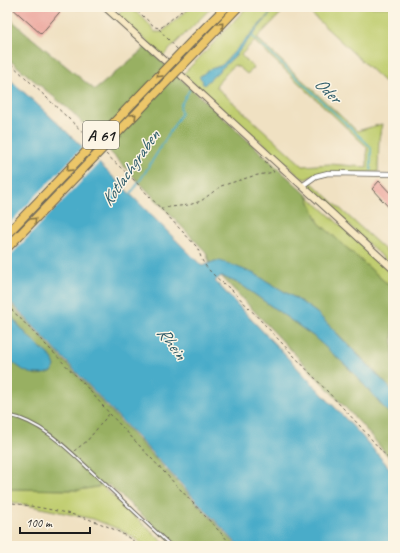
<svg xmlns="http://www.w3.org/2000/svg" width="400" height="553" viewBox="0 0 400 553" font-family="Caveat,sans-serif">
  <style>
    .green { fill: #c0cd6f; stroke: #6e7446; fill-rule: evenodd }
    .forest { fill: #98b062; stroke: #5a663f }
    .water { fill: #49acc9; stroke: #326472 }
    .pier { fill: #f0e1c2 }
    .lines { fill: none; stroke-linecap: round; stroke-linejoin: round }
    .stream { stroke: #49acc9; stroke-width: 1.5 }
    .building { fill: #edaba2 }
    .lane-casing { stroke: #666156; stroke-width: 4 }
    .street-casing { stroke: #666156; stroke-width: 6 }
    .secondary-casing { stroke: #666156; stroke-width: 8 }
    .highway-casing { stroke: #666156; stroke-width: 10 }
    .path { stroke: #666156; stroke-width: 1; stroke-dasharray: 3 3; stroke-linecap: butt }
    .lane { stroke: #fff; stroke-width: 2 }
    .street { stroke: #fff; stroke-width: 4.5 }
    .secondary { stroke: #f7e8c3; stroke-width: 6 }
    .highway { stroke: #ecc669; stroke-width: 8 }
    .highway-bridge-casing { stroke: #666156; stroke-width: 10; stroke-linecap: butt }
    .highway-bridge { stroke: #ecc669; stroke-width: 8 }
    .oneway { stroke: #847142 }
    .labels { text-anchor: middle; stroke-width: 3; stroke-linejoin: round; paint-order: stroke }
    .shield { fill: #fcf5e5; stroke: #5f5d58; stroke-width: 1 }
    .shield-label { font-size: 16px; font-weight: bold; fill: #1c1c1c }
    .water-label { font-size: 18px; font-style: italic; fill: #305d6a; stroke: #fcf5e5 }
  </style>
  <rect width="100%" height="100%" fill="#fcf5e5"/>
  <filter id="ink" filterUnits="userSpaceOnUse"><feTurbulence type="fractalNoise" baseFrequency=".025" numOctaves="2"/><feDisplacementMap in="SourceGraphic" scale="8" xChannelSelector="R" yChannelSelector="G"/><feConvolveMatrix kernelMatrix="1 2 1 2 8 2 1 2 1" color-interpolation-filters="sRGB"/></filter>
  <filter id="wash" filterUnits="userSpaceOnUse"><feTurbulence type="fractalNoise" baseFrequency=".012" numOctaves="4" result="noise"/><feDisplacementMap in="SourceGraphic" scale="16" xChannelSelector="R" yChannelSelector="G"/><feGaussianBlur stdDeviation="0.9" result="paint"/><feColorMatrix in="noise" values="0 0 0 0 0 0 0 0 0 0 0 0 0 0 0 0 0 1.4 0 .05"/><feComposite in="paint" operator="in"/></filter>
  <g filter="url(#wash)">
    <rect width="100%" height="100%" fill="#f0e1c2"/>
    <!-- green -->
    <g class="green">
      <path d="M191,7H212L163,56L119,16V13L124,8C138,9 147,22 155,32H162Z"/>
      <path d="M247,7H287L257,38L357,131L382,124L379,139L378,172L312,176L306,179L302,178L262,142L235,121L183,74L208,49ZM254,41L367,147V167L330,164L303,166L216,87L217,84L234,65L240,68L247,74L254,68L241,55Z"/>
      <polygon points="304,7 393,7 392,89"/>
      <polygon points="310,181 393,257 393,267 309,188"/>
      <polygon points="307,195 393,273 393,289 319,223"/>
      <polygon points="102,486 167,546 144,546 134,538 121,530 93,519 7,501 7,489 79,490"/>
    </g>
    <!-- forest -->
    <g class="forest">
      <polygon points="7,16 33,39 95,90 146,47 307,195 319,223 393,289 393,392 368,364 317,313 300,301 255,274 215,261 210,264 206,252 72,112 7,58"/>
      <polygon points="221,276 240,284 313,336 335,355 367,387 393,418 393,462 361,424"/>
      <polygon points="7,300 237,546 176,546 109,485 79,490 7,489 7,357 15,364 37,375 52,372 29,337 7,312"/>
    </g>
    <!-- water -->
    <g class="water">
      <polygon points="276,7 235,56 204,85 202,83 203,81 199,77 208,70 222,65"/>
      <path d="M7,77C75,137 138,202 202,266L215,261H220L232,265L255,274L300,301L317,313L391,389L393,392V418L351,370L313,336L240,284L221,276L215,281L360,434L393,472V546H239L7,298Z"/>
      <path d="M7,312L29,337L52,358L55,366L52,372C30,378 23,371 7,357Z"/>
    </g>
    <!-- pier -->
    <polygon class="pier" points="84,146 100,162 7,259 7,226"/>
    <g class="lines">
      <!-- stream -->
      <g class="stream">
        <polyline points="252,36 371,147 371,170"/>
        <polyline points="129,196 141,179 181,114 180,106 190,89"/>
      </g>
    </g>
    <g id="blocks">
      <!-- building -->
      <g class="building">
        <polygon points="11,7 64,7 41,34"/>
        <polygon points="379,181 393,196 393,212 372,189"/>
      </g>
    </g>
  </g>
  <g filter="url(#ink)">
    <use href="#blocks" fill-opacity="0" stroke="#666156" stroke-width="1"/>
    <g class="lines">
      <defs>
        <path id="lane" d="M7,415C46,422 76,458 104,483C126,504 149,525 171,546"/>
        <polyline id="street" points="302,186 316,176 328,173 393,174"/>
        <polyline id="secondary" points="105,7 183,77 393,269"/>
        <g id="highway">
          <polyline points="196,37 226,7"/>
          <polyline points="203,44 238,7"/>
        </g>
      </defs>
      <!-- lane casing -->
      <use href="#lane" class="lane-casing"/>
      <!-- street casing -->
      <use href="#street" class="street-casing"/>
      <!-- secondary casing -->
      <use href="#secondary" class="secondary-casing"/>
      <!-- highway casing -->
      <use href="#highway" class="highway-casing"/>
      <!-- path -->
      <g class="path">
        <polyline points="133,7 155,27 159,28 162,27 186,7"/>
        <polyline points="117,11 123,7"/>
        <polyline points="159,29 177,49"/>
        <polyline points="7,60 89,138"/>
        <path d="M106,154L134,180L196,246C199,250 200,255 202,260C208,272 223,283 233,291L359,425L393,464"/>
        <polyline points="161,208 189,205 201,201 221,186 253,176 274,172 261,156"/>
        <polyline points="7,305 84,384 110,414 233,546"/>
        <polyline points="74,451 87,441 109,414"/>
        <path d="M7,502C53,510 103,516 140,546"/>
      </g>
      <!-- lane -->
      <use href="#lane" class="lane"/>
      <!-- street -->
      <use href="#street" class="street"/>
      <!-- secondary -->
      <use href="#secondary" class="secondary"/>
      <!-- highway -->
      <use href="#highway" class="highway"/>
      <defs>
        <g id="highway-bridge">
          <polyline points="7,234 196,37"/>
          <polyline points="7,248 203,44"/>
        </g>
      </defs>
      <!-- highway-bridge casing -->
      <use href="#highway-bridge" class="highway-bridge-casing"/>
      <!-- highway-bridge -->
      <use href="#highway-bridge" class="highway-bridge"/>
    </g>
    <!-- one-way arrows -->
    <defs><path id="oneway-chevron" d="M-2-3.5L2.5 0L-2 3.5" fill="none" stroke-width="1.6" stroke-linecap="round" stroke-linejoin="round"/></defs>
    <g class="oneway">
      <use href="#oneway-chevron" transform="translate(221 25) rotate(-47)"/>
      <use href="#oneway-chevron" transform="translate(159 75) rotate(134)"/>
      <use href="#oneway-chevron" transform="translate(134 116) rotate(-46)"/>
      <use href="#oneway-chevron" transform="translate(69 169) rotate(134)"/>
      <use href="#oneway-chevron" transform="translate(34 220) rotate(-46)"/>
    </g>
  </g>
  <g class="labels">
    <!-- shield labels -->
    <rect class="shield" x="83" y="121" width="36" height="28" rx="3"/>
    <g class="shield-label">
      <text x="101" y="141">A 61</text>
    </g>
    <!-- water labels -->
    <g class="water-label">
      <text transform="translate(328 90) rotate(43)" y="6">Oder</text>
      <text transform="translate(130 168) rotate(-55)" y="6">Kotlachgraben</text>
      <text transform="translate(172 343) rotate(53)" y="6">Rhein</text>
    </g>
  </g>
  <!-- margin -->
  <rect width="400" height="553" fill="none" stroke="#fcf5e5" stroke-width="24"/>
  <!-- scale -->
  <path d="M20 527v6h70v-6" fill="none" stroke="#1c1c1c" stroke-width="2"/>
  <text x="26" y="527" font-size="12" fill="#1c1c1c" stroke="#fcf5e5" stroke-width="3" paint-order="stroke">100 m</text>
</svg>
